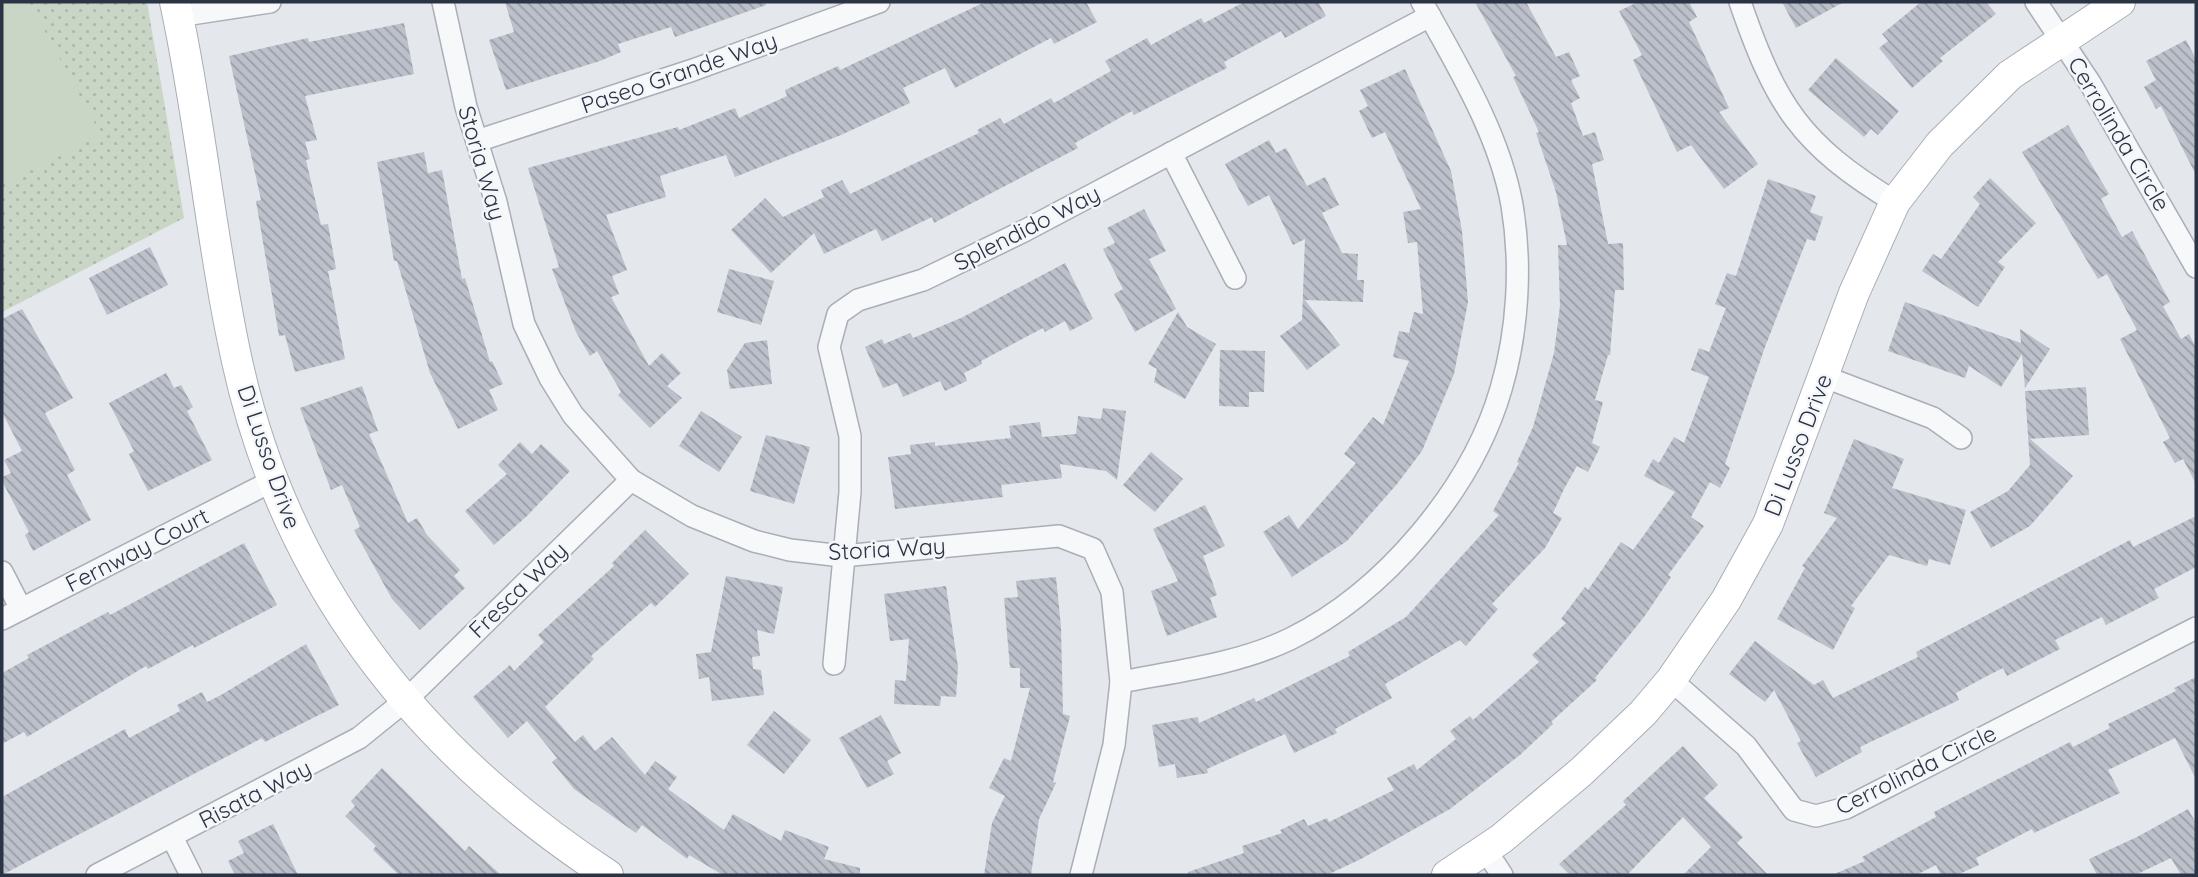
<svg xmlns="http://www.w3.org/2000/svg" width="2198" height="877" viewBox="0 0 2198 877" font-family="Quicksand,sans-serif">
  <style>
    .grass { fill: url(#grass-dots) }
    .garden { fill: #c9d6c5 }
    .building { fill: url(#building-back-hatch) }
    .lines { fill: none; stroke-linecap: round; stroke-linejoin: round }
    .street-casing { stroke: #a9aeb7; stroke-width: 24 }
    .secondary-casing { stroke: #a9aeb7; stroke-width: 32 }
    .street { stroke: #f7f8fa; stroke-width: 21 }
    .secondary { stroke: #fff; stroke-width: 30 }
    .labels { text-anchor: middle; stroke-width: 5; stroke-linejoin: round; paint-order: stroke }
    .street-label { font-size: 23px; fill: #2b3445; stroke: #f4f6f9 }
  </style>
  <defs>
    <pattern id="grass-dots" width="8" height="8" patternUnits="userSpaceOnUse" patternTransform="scale(1.75)"><rect width="8" height="8" fill="#c9d6c5"/><path d="M2 2h.1M6 6h.1" fill="none" stroke="#adb8ab" stroke-width="1.8" stroke-linecap="round"/></pattern>
    <pattern id="building-back-hatch" width="6" height="6" patternUnits="userSpaceOnUse" patternTransform="scale(1.75)"><rect width="6" height="6" fill="#bbc0ca"/><path d="M-1 5l2 2M0 0l6 6M5-1l2 2" fill="none" stroke="#989da6"/></pattern>
  </defs>
  <rect width="100%" height="100%" fill="#e4e7ec"/>
  <!-- grass -->
  <polygon class="grass" points="2,2 147,2 184,218 2,312"/>
  <!-- garden -->
  <polygon class="garden" points="2,2 29,2 101,135 2,185"/>
  <!-- building -->
  <g class="building">
    <polygon points="505,2 765,2 766,5 675,37 671,27 618,44 621,52 600,61 506,90 489,40 514,32"/>
    <polygon points="985,2 1086,2 1097,22 1054,44 1051,38 955,88 945,68 903,88 910,103 841,135 735,177 726,155 660,176 666,197 606,215 627,270 612,276 619,294 611,297 649,366 662,353 681,373 667,386 682,398 650,428 618,395 621,392 597,351 590,356 576,332 552,269 559,267 528,168 678,127 679,130 735,108 739,118 787,96 785,90 838,66 840,70"/>
    <polygon points="1244,2 1318,2 1326,16 1285,38 1281,31 1224,62 1227,68 1134,115 1132,111 1075,143 1078,148 934,223 932,217 882,241 876,229 824,254 814,233 771,273 731,230 765,198 783,217 824,197 821,190 842,180 850,194 979,133 977,130 1000,118 1004,124 1051,98 1054,103 1111,71 1105,61 1147,38 1151,45 1201,18 1204,23"/>
    <polygon points="1475,2 1526,2 1556,57 1569,52 1580,76 1571,80 1580,98 1571,103 1583,136 1595,132 1604,160 1592,164 1608,244 1623,243 1624,290 1615,290 1610,355 1608,355 1595,400 1603,402 1592,443 1600,447 1588,472 1577,466 1564,489 1553,513 1562,518 1545,548 1492,604 1498,609 1466,646 1460,640 1385,684 1392,698 1335,729 1337,733 1294,753 1285,734 1207,769 1208,773 1177,778 1175,764 1159,767 1152,725 1198,717 1199,723 1254,698 1256,702 1350,656 1348,652 1406,617 1499,515 1493,511 1519,463 1517,462 1533,427 1554,353 1560,306 1558,245 1567,245 1556,192 1536,133 1539,132 1513,77 1516,76"/>
    <polygon points="1638,2 1689,2 1697,17 1689,22 1729,108 1719,112 1758,164 1724,189 1691,145 1677,152 1633,60 1642,55 1619,11"/>
    <polygon points="1782,2 1844,2 1796,28"/>
    <polygon points="1921,2 1986,2 1996,14 1940,58 1943,61 1912,88 1879,48 1888,41 1882,34"/>
    <polygon points="404,23 414,74 305,96 317,140 305,142 310,159 306,160 321,225 328,224 336,269 328,271 345,359 295,372 285,335 279,336 256,201 261,200 229,56 308,38 309,42"/>
    <polygon points="2186,40 2196,59 2196,175 2161,106 2156,109 2144,87 2156,80 2146,61"/>
    <polygon points="1836,58 1899,111 1878,135 1871,129 1864,137 1808,90"/>
    <polygon points="1405,69 1451,171 1462,231 1468,302 1454,374 1422,451 1397,484 1347,541 1292,577 1263,532 1289,515 1298,529 1356,463 1344,454 1373,417 1383,425 1409,361 1393,357 1399,331 1409,333 1414,312 1423,314 1417,242 1408,243 1403,212 1421,209 1385,132 1372,138 1359,111 1368,106 1360,90"/>
    <polygon points="2068,125 2109,194 2101,199 2122,237 2132,231 2170,302 2163,306 2181,339 2189,334 2196,348 2196,484 2183,459 2175,463 2163,442 2170,438 2120,339 2137,330 2107,274 2098,279 2022,152"/>
    <polygon points="1269,140 1276,153 1286,148 1307,186 1325,177 1339,205 1322,213 1342,253 1358,254 1357,280 1364,280 1363,302 1305,300 1340,345 1307,370 1280,336 1302,320 1305,239 1293,245 1269,195 1248,206 1225,164"/>
    <polygon points="424,152 428,173 442,170 462,279 465,278 490,362 492,361 503,384 489,390 498,410 458,429 430,373 397,261 394,261 377,162"/>
    <polygon points="1990,178 2036,223 1998,262 2005,267 1978,307 1922,271 1933,254 1941,259 1980,204 1973,197"/>
    <polygon points="1768,179 1816,196 1810,212 1823,217 1815,241 1807,239 1765,347 1725,464 1730,468 1720,488 1710,482 1691,517 1704,526 1668,575 1671,577 1644,617 1595,678 1597,680 1551,722 1553,724 1520,755 1450,809 1361,859 1327,875 1189,875 1188,872 1244,853 1242,846 1282,833 1280,830 1304,819 1308,826 1327,818 1329,822 1394,790 1387,778 1414,764 1417,770 1456,739 1450,731 1470,716 1473,720 1539,662 1532,655 1566,623 1561,619 1585,587 1588,590 1621,542 1633,550 1675,492 1644,476 1653,459 1659,463 1674,437 1684,443 1709,377 1691,370 1699,348 1709,352 1726,308 1715,304 1727,273 1736,276"/>
    <polygon points="1144,209 1166,251 1149,259 1176,309 1135,332 1114,294 1123,289 1103,249 1115,243 1107,228"/>
    <polygon points="150,247 168,285 107,315 89,278"/>
    <polygon points="1065,263 1093,319 1070,331 1065,321 1045,332 1043,328 981,361 982,364 964,373 967,381 945,391 940,381 903,397 897,383 883,388 865,347 882,339 884,344 910,333 913,338 961,318"/>
    <polygon points="729,269 774,281 761,325 717,312"/>
    <polygon points="1905,302 2021,343 2020,329 2050,349 2025,388 2022,354 2001,387 1969,366 1965,378 1888,351"/>
    <polygon points="22,309 73,398 45,413 75,470 67,475 91,520 33,551 25,535 29,532 2,481 2,477 11,473 4,460 22,451 2,412 2,319"/>
    <polygon points="1178,312 1187,327 1216,344 1185,399 1154,382 1157,369 1148,364"/>
    <polygon points="767,340 772,384 730,389 727,370 745,343"/>
    <polygon points="1220,350 1265,351 1264,392 1249,392 1249,407 1219,406"/>
    <polygon points="166,373 174,388 181,385 193,407 187,411 212,460 148,491 129,454 134,451 109,403"/>
    <polygon points="362,386 378,431 369,434 408,523 417,518 427,535 460,570 454,576 465,588 420,630 392,599 354,530 360,527 342,485 331,490 300,408"/>
    <polygon points="2086,387 2089,435 2030,439 2073,476 2030,526 1991,548 1970,512 2008,491 2030,465 2025,391"/>
    <polygon points="1103,408 1126,411 1117,480 1106,471 1060,464 1062,478 1001,485 1003,497 895,509 888,457 911,454 910,445 935,442 935,446 1011,438 1009,426 1040,422 1042,437 1076,434 1078,416 1101,419"/>
    <polygon points="701,411 742,437 719,472 679,446"/>
    <polygon points="766,435 810,447 794,504 750,491"/>
    <polygon points="1854,439 1904,459 1892,488 1966,510 1950,565 1929,559 1927,566 1889,555 1851,606 1855,608 1833,650 1777,619 1805,568 1802,566 1837,518 1824,513"/>
    <polygon points="520,442 532,454 541,444 570,471 527,516 494,545 465,511 507,474 498,465"/>
    <polygon points="1151,452 1183,479 1155,512 1123,485"/>
    <polygon points="1205,505 1225,546 1203,556 1217,595 1210,598 1217,617 1167,636 1151,591 1178,581 1153,529"/>
    <polygon points="2196,516 2196,567 2154,589 2159,598 2106,625 2102,617 2055,640 2060,649 2007,676 2003,668 1985,677 1956,693 1959,700 1860,747 1862,752 1816,777 1797,743 1801,741 1774,690 1765,702 1729,674 1755,641 1814,685 1823,680 1833,698 1918,657 1916,652 2107,552 2130,540 2133,547"/>
    <polygon points="645,530 689,574 655,607 651,603 591,656 594,659 545,707 575,742 583,735 595,751 612,737 645,775 655,761 677,777 668,789 724,830 733,814 781,841 785,830 829,847 824,859 860,868 860,875 723,875 689,855 687,859 642,825 636,833 574,789 552,762 557,758 527,721 508,738 473,697 510,665 514,671 544,642 538,635 614,566 612,563"/>
    <polygon points="244,543 277,605 194,648 193,645 148,669 146,666 27,737 24,732 2,744 2,673 29,658 27,655 108,612 110,615"/>
    <polygon points="726,576 783,587 774,634 757,630 760,656 752,657 753,669 761,670 764,695 712,701 709,677 699,679 696,654 711,652"/>
    <polygon points="1056,577 1061,627 1063,714 1070,716 1053,782 1056,783 1039,819 1031,875 984,875 992,823 1005,796 989,788 1004,758 1011,761 1030,688 1020,688 1020,668 1010,668 1004,598 1018,597 1016,581"/>
    <polygon points="946,586 958,667 956,697 941,696 940,706 894,704 895,680 906,681 909,639 890,641 884,594"/>
    <polygon points="306,644 339,705 265,742 262,738 2,875 2,797 125,729 129,738 180,711 177,705 202,692 207,702 221,695"/>
    <polygon points="2196,677 2196,779 2175,738 2108,770 2120,793 2034,833 2032,829 1976,858 1979,865 1957,875 1941,875 1936,865 1916,875 1832,875 1865,861 1862,857 1936,817 1934,812 2070,742 2073,747 2110,728 2108,724 2176,691 2174,688"/>
    <polygon points="774,711 811,740 784,774 747,745"/>
    <polygon points="881,715 901,753 887,761 894,774 867,788 839,738"/>
    <polygon points="1683,746 1718,785 1704,798 1743,837 1737,843 1768,875 1683,875 1711,847 1683,817 1627,875 1570,875 1559,864 1626,805 1623,801"/>
    <polygon points="382,768 465,851 469,846 501,875 399,875 373,850 376,846 345,816 355,806 351,801"/>
    <polygon points="2188,809 2196,823 2196,875 2181,875 2171,858 2135,875 2097,875 2089,859 2137,837"/>
    <polygon points="273,824 298,875 235,875 228,861 244,853 238,841"/>
  </g>
  <g class="lines">
    <defs>
      <g id="street">
        <polyline points="443,2 466,107 496,202 524,324 550,378 573,415 631,480 692,516 754,541 790,550 842,556 1059,536 1093,549 1112,592 1121,682 1114,745 1081,875"/>
        <path d="M1740,2C1776,106 1800,144 1895,202"/>
        <polyline points="2036,2 2090,83 2196,267"/>
        <polyline points="178,16 270,2"/>
        <polyline points="477,141 693,70 879,2"/>
        <polyline points="1171,153 1235,278"/>
        <polyline points="1825,377 1933,418 1961,438"/>
        <polyline points="2,572 21,609"/>
        <polyline points="2,619 272,481"/>
        <polyline points="834,664 850,492 850,436 829,347 838,314 858,300 923,280 1024,231 1430,16"/>
        <polyline points="1671,680 1746,746 1794,810 1816,816 1846,808 2196,628"/>
        <path d="M1121,682C1178,671 1238,664 1290,639C1384,593 1472,489 1501,389C1518,331 1522,265 1512,205C1499,133 1457,65 1422,2"/>
        <polyline points="172,837 191,875"/>
        <polyline points="1485,849 1502,875"/>
        <polyline points="97,875 359,738 406,700 631,480"/>
      </g>
      <g id="secondary">
        <path d="M175,2C201,121 211,243 237,361C286,585 419,751 608,875"/>
        <polyline points="1447,875 1501,839 1581,772 1643,713 1671,680 1726,600 1768,524 1854,293 1895,202 1940,144 2010,75 2120,2"/>
      </g>
    </defs>
    <!-- street casing -->
    <use href="#street" class="street-casing"/>
    <!-- secondary casing -->
    <use href="#secondary" class="secondary-casing"/>
    <!-- street -->
    <use href="#street" class="street"/>
    <!-- secondary -->
    <use href="#secondary" class="secondary"/>
  </g>
  <g class="labels">
    <!-- street labels -->
    <g class="street-label">
      <text transform="translate(679 73) rotate(-19)" y="8">Paseo Grande Way</text>
      <text transform="translate(2119 134) rotate(59)" y="8">Cerrolinda Circle</text>
      <text transform="translate(482 163) rotate(74)" y="8">Storia Way</text>
      <text transform="translate(1027 228) rotate(-27)" y="8">Splendido Way</text>
      <text transform="translate(1798 445) rotate(-69)" y="8">Di Lusso Drive</text>
      <text transform="translate(269 457) rotate(71)" y="8">Di Lusso Drive</text>
      <text transform="translate(887 549) rotate(-3)" y="8">Storia Way</text>
      <text transform="translate(137 550) rotate(-27)" y="8">Fernway Court</text>
      <text transform="translate(518 590) rotate(-44)" y="8">Fresca Way</text>
      <text transform="translate(1916 770) rotate(-26)" y="8">Cerrolinda Circle</text>
      <text transform="translate(255 794) rotate(-27)" y="8">Risata Way</text>
    </g>
  </g>
  <!-- border -->
  <rect width="2198" height="877" fill="none" stroke="#2b3445" stroke-width="7"/>
</svg>
